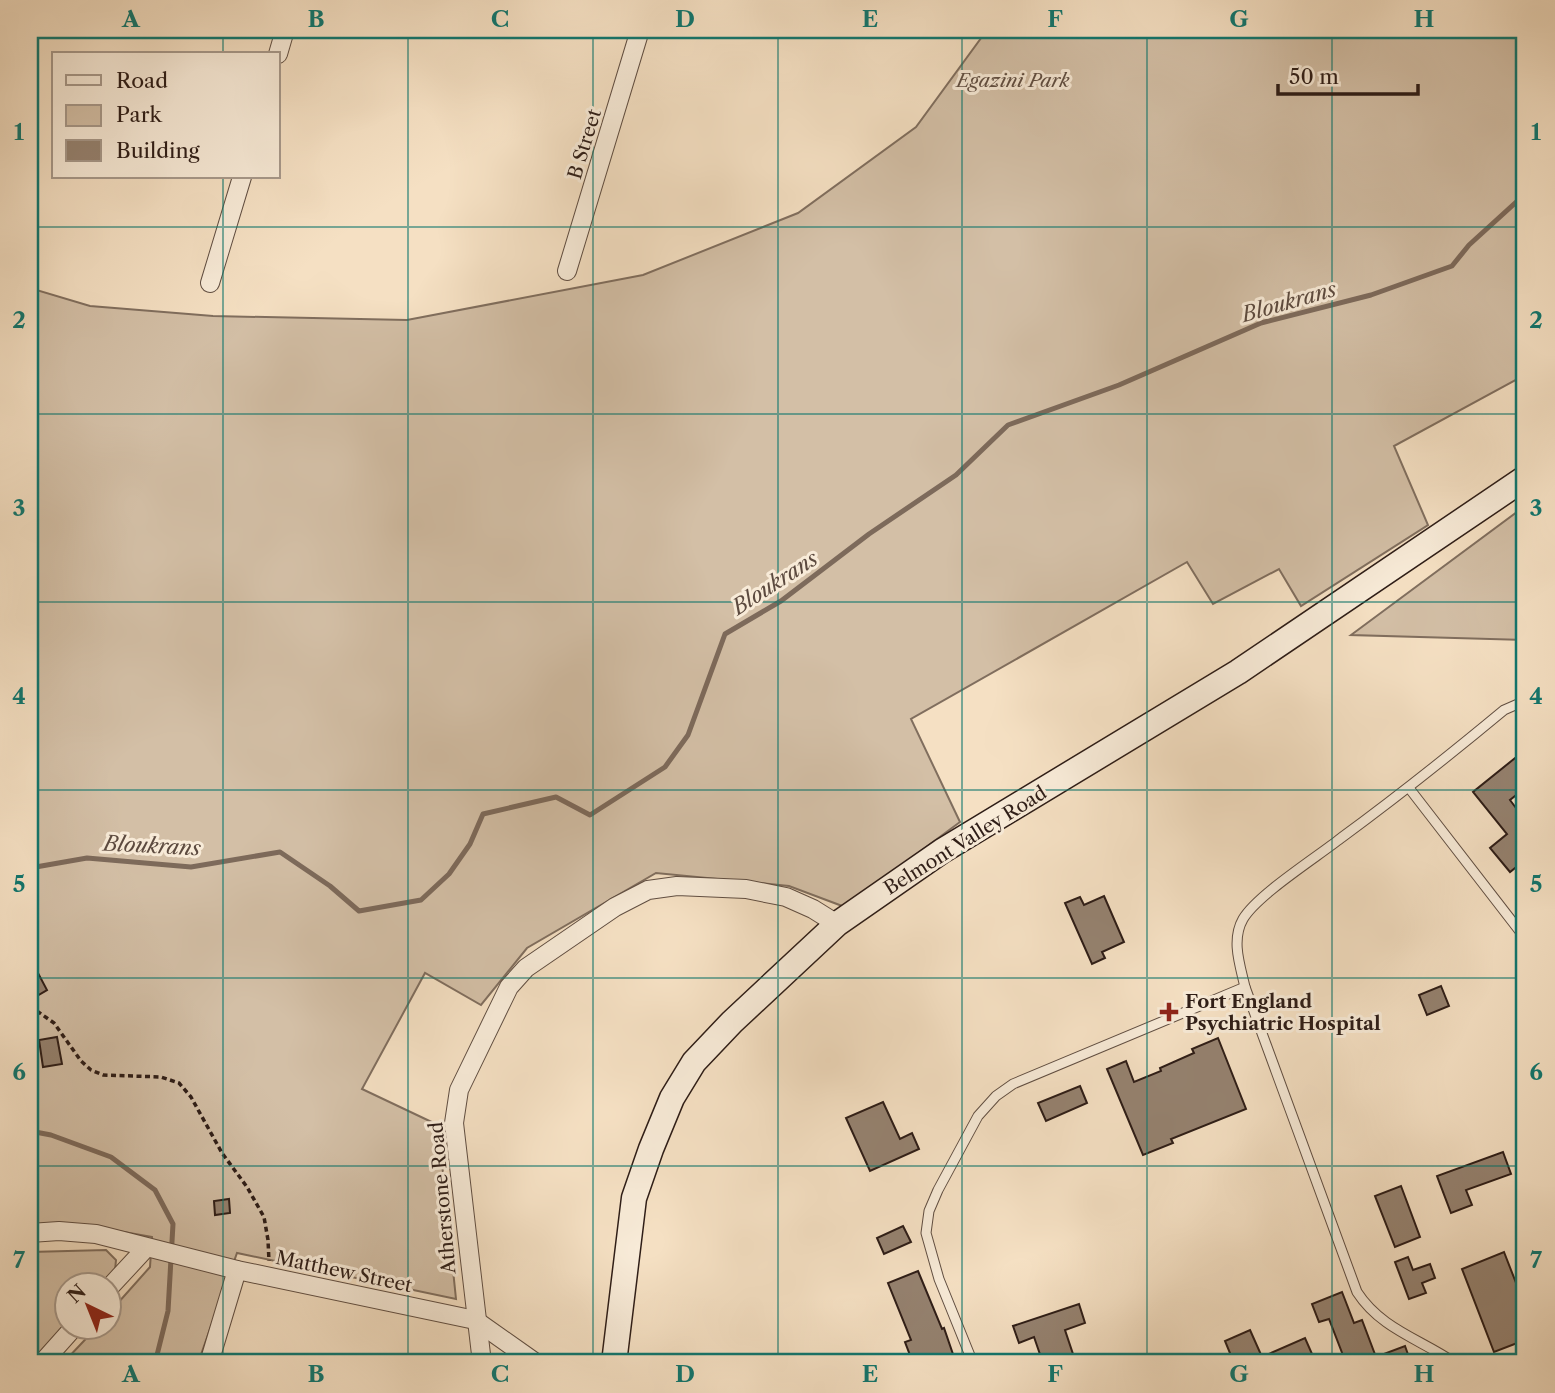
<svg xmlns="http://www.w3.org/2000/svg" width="1555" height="1393" viewBox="0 0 1555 1393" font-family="'Libre Caslon Text',serif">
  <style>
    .green { fill: #d3bfa6; stroke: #806e5e; stroke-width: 2 }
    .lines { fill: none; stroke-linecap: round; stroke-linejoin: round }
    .stream { stroke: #7d6a5b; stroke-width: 5 }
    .building { fill: #958270; stroke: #2e1d17; stroke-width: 2 }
    .lane-casing { stroke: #604e42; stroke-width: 11 }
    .street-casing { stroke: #604e42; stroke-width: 20 }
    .secondary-casing { stroke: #2e1d17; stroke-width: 27 }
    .path { stroke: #2e1d17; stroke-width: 3.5; stroke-dasharray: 5 3.5; stroke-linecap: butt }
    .lane { stroke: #f8ebd8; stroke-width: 9 }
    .street { stroke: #f8ebd8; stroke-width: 18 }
    .secondary { stroke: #f8ebd8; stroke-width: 24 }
    .grid { fill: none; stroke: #0f766e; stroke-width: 2; stroke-opacity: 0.55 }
    .poi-dot { fill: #8f2418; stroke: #f8ebd8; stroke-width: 2.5 }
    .labels { text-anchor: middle; stroke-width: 6; stroke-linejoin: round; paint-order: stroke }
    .park-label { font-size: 19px; font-style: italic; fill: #604e42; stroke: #f8ebd8 }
    .street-label { font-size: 19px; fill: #2e1d17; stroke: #f8ebd8 }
    .poi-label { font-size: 19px; font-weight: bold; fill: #2e1d17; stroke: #f8ebd8; text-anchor: start }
    .water-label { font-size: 21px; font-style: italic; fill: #5c4a3f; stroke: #f8ebd8 }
    .neatline { fill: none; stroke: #0f766e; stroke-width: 2.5 }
    .grid-label { font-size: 23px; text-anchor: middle; font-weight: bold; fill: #0f766e }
  </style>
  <rect width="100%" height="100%" fill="#f5e0c3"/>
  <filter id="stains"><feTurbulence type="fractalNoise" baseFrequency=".00286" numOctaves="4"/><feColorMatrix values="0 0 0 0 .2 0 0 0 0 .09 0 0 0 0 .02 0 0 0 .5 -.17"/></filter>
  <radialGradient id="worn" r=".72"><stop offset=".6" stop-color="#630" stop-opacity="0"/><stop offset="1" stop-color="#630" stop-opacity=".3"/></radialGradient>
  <!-- green -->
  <g class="green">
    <path d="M987,30H1525V375L1394,446L1428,525L1301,606L1279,569L1213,604L1187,562L911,719L960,822L845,907L789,886L656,873L527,948L481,1005L425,973L362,1089L438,1125L456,1299L237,1253L198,1363H63L97,1327L108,1326L109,1313L150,1267L152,1237C110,1228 72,1225 30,1227V288L90,306L213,316L407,320L643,275L798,213L916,127Z"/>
    <polygon points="1525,506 1525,640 1351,635"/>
    <polygon points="106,1250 116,1260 115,1270 103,1284 66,1284 66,1324 30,1363 30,1252"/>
  </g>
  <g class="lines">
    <!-- stream -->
    <g class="stream">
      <polyline points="30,868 87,858 191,867 280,852 330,886 359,911 421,900 449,874 470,844 483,814 556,797 590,815 665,767 688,735 725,634 781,601 869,534 956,475 1008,425 1119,385 1261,323 1371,295 1452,266 1469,245 1525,194"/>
      <polyline points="30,1131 51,1135 111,1157 155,1190 173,1224 168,1311 155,1363"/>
    </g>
  </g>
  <!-- building -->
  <g class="building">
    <polygon points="1525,750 1525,788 1510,800 1525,820 1525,860 1510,872 1490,848 1507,834 1473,792"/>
    <polygon points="1104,896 1124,942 1102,952 1105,958 1092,964 1065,903 1080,897 1084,905"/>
    <polygon points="30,958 47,990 30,1000"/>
    <polygon points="1441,986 1449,1006 1427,1015 1419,995"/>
    <polygon points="57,1037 62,1064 43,1067 39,1040"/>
    <polygon points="1218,1038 1246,1109 1171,1139 1173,1143 1143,1155 1107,1069 1126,1061 1134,1082 1161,1071 1160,1068 1194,1053 1192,1049"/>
    <polygon points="1080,1086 1087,1103 1046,1121 1038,1103"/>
    <polygon points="883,1102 900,1139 912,1133 919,1149 870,1171 846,1118"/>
    <polygon points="1503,1152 1511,1174 1466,1190 1472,1205 1451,1213 1437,1176"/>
    <polygon points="1401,1186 1420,1237 1395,1247 1375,1196"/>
    <polygon points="229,1199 230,1213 215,1215 214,1201"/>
    <polygon points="903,1226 911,1242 884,1254 877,1238"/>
    <polygon points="1504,1252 1525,1306 1525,1340 1494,1352 1462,1269"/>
    <polygon points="1408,1257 1413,1270 1430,1264 1435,1278 1422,1283 1426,1293 1409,1299 1395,1262"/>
    <polygon points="918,1271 942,1329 944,1328 956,1363 913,1363 905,1342 911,1340 888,1283"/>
    <polygon points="1342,1292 1354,1323 1362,1320 1376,1357 1405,1346 1411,1363 1346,1363 1329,1319 1319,1322 1312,1304"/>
    <polygon points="1079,1304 1085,1323 1065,1330 1076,1363 1043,1363 1034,1337 1019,1343 1013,1326"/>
    <polygon points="1250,1330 1262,1357 1305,1338 1316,1363 1234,1363 1225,1341"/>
  </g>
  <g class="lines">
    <defs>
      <g id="lane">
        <polyline points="1409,788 1525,938"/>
        <polyline points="973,1363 939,1279 926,1233 929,1211 938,1190 978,1116 996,1096 1013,1084 1245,987"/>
        <path d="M1455,1363C1420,1339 1381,1329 1357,1292L1245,987C1240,965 1231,940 1243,919C1257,895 1317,857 1341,838C1397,797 1451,754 1504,710L1520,703L1525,704"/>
      </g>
      <g id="street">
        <polyline points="278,54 285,30"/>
        <polyline points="567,271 640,30"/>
        <polyline points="210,283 242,177"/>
        <polyline points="30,1233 59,1231 96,1234 237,1270 475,1320 536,1363"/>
        <polyline points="108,1289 146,1248"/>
        <polyline points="42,1363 75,1326"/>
        <polyline points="209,1363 237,1270"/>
        <polyline points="482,1363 454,1123 459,1090 509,987 526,968 615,907 648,890 677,886 746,889 786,897 813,909 837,924"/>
      </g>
      <polyline id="secondary" points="614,1363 634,1198 651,1149 672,1098 694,1062 732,1022 837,924 942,851 1238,672 1525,478"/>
    </defs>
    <!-- lane casing -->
    <use href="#lane" class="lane-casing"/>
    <!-- street casing -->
    <use href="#street" class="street-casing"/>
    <!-- secondary casing -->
    <use href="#secondary" class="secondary-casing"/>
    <!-- path -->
    <polyline class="path" points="30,1006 54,1023 81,1061 91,1070 103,1075 161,1077 179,1083 191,1097 222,1153 247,1187 264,1217 268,1240 269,1261"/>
    <!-- lane -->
    <use href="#lane" class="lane"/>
    <!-- street -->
    <use href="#street" class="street"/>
    <!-- secondary -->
    <use href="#secondary" class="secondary"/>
  </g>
  <!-- grid -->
  <path class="grid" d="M223,30V54M408,30V1363M593,30V1363M778,30V1363M962,30V1363M1147,30V1363M1332,30V1363M223,177V1363M30,227H1525M30,414H1525M30,602H1525M30,790H1525M30,978H1525M30,1166H1525"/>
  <!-- markers -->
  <path class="poi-dot" d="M1165.5 1001.5h7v7h7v7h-7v7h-7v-7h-7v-7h7z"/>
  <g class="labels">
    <!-- park labels -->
    <g class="park-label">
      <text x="1013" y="87">Egazini Park</text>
    </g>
    <!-- street labels -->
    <g class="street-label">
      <text transform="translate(584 144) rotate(-73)" y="7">B Street</text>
      <text transform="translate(965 840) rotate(-32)" y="7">Belmont Valley Road</text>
      <text transform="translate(442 1198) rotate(-95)" y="7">Atherstone Road</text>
      <text transform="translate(344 1271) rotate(12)" y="7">Matthew Street</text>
    </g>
    <!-- poi labels -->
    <g class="poi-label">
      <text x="1185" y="1008">Fort England<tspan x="1185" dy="22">Psychiatric Hospital</tspan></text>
    </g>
    <!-- water labels -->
    <g class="water-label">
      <text transform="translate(1289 302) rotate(-16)" y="7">Bloukrans</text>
      <text transform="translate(775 583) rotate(-33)" y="7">Bloukrans</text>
      <text transform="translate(152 846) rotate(3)" y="7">Bloukrans</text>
    </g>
  </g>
  <!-- margin -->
  <rect width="1555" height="1393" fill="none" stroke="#f5e0c3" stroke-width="77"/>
  <!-- legend -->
  <rect x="52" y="52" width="228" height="126" fill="#f8ebd8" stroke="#a7998b" stroke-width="2"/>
  <rect x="66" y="75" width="35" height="10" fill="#f8ebd8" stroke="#a7998b" stroke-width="2"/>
  <text x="116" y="88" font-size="21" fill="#2e1d17">Road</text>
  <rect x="66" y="105" width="35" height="21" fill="#d3bfa6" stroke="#a7998b" stroke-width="2"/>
  <text x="116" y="122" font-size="21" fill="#2e1d17">Park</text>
  <rect x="66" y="140" width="35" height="21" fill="#958270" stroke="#a7998b" stroke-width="2"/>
  <text x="116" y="158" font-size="21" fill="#2e1d17">Building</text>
  <!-- north arrow -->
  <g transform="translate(88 1306) rotate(317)"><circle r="33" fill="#f8ebd8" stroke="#a7998b" stroke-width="2"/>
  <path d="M0-5L12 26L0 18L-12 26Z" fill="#8f2418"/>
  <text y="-10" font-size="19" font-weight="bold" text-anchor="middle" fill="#2e1d17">N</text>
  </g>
  <!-- scale -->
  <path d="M1278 84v10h140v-10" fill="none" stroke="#2e1d17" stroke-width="3.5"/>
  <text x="1289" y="84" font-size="21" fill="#2e1d17" stroke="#f8ebd8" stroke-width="5" paint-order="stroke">50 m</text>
  <rect x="38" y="38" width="1478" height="1316" class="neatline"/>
  <g class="grid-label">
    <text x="131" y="27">A</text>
    <text x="316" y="27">B</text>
    <text x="500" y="27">C</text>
    <text x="685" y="27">D</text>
    <text x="870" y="27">E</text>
    <text x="1055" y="27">F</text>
    <text x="1239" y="27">G</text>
    <text x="1424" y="27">H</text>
    <text x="19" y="140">1</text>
    <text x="1536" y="140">1</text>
    <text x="19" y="328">2</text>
    <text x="1536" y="328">2</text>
    <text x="19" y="516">3</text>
    <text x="1536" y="516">3</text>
    <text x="19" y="704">4</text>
    <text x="1536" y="704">4</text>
    <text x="19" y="892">5</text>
    <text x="1536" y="892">5</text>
    <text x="19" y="1080">6</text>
    <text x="1536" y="1080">6</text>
    <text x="19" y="1268">7</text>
    <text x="1536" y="1268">7</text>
    <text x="131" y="1382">A</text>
    <text x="316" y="1382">B</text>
    <text x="500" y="1382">C</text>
    <text x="685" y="1382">D</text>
    <text x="870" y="1382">E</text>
    <text x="1055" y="1382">F</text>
    <text x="1239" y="1382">G</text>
    <text x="1424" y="1382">H</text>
  </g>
  <rect width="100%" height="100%" filter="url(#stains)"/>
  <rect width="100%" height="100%" fill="url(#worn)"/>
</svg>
